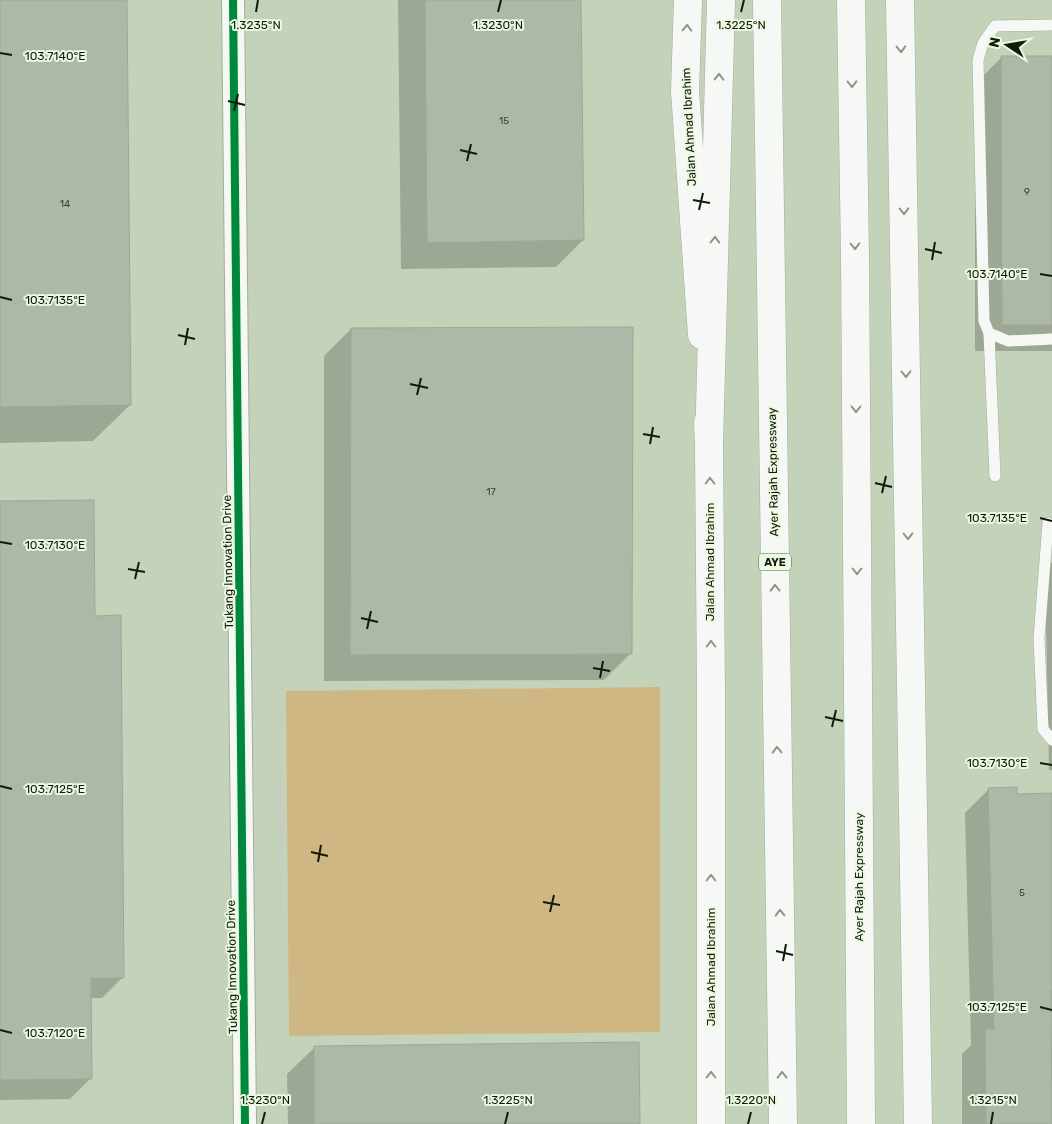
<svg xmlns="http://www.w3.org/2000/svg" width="1052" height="1124" viewBox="0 0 1052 1124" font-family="Rubik,sans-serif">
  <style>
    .green { fill: #cfb784 }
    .shadow { fill: #0003 }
    .building { fill: #adb8a6; stroke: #9da895 }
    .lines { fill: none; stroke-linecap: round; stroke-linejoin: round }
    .lane-casing { stroke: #a3ae9b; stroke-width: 12 }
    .street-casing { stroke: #a3ae9b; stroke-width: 24 }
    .primary-casing { stroke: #a3ae9b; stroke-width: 29 }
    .highway-casing { stroke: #a3ae9b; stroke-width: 29 }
    .path { stroke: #c7cac3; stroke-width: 3; stroke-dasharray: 4 4; stroke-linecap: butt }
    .lane { stroke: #f6f8f5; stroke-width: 11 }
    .street { stroke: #f6f8f5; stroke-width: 22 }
    .primary { stroke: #f6f8f5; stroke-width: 28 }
    .highway { stroke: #f6f8f5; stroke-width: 28 }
    .cycleway-casing { stroke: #ecf9e2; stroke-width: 11 }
    .cycleway { stroke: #00873e; stroke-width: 8 }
    .oneway { stroke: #8f958b }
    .ticks { fill: none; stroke: #121b0a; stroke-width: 2 }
    .labels { text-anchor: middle; stroke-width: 4; stroke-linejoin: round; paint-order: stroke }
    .number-label { font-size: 10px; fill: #394231 }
    .shield { fill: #ecf9e2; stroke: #535e4b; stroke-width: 1 }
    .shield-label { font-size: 11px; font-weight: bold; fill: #121b0a }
    .street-label { font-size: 12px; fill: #121b0a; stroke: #ecf9e2 }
    .ticks-label { font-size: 12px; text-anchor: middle; fill: #121b0a; stroke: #ecf9e2; stroke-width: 4; stroke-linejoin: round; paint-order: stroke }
  </style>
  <rect width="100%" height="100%" fill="#c4d2ba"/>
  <!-- green -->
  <polygon class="green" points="660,687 660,1032 289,1036 286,691"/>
  <!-- shadow -->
  <g class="shadow">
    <polygon points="0,0 126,0 130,405 93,441 0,443"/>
    <polygon points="398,0 580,0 583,240 556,267 401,269"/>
    <polygon points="1002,57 1052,57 1052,351 975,351 975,84"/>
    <polygon points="351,329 631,653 604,680 324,681 324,356"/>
    <polygon points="0,502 94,617 123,977 102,998 90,998 91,1078 70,1099 0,1100"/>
    <polygon points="1052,562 1052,770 1049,770 1045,569"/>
    <polygon points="989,789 1016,795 1052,794 1052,1013 1050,1013 1051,1124 962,1124 962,1054 971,1045 965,813"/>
    <polygon points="314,1048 639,1124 288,1124 287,1074"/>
  </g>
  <!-- building -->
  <g class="building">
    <polygon points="0,0 127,0 131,405 0,407"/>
    <polygon points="425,0 581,0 584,240 427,243"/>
    <polygon points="1001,56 1052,56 1052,325 1002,325"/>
    <polygon points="633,327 632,654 350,655 351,328"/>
    <polygon points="94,500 95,616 121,615 124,978 91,978 92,1079 0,1080 0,501"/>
    <polygon points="1017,787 1017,794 1052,793 1052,991 1051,991 1052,1124 986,1124 985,1029 994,1029 988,788"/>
    <polygon points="639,1042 640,1124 314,1124 314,1046"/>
  </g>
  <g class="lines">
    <defs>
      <g id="lane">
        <polyline points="1052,25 995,26 983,43 978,60 984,321 989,333 1008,341 1052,339"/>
        <polyline points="989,333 995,476"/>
        <polyline points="1048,523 1039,638 1043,729 1052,740"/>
      </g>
      <polyline id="street" points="233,0 245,1124"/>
      <g id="primary">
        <polyline points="688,0 685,91 702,335"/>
        <polyline points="900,0 918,1124"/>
        <polyline points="708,423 709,446 711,693 711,1124"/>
      </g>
      <g id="highway">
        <polyline points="767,0 783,1124"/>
        <polyline points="851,0 855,256 861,1124"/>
        <polyline points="709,446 721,0"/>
      </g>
    </defs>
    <!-- lane casing -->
    <use href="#lane" class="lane-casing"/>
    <!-- street casing -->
    <use href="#street" class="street-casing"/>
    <!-- primary casing -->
    <use href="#primary" class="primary-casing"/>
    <!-- highway casing -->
    <use href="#highway" class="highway-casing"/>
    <!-- path -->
    <g class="path">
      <polyline points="272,0 274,325 280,692 283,1124"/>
      <polyline points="661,245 667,342 670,417 667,747 680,939"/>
      <polyline points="936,317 940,0"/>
      <polyline points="186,1124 201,1106 201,806 198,219 192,0"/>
      <polyline points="656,1124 654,1096 664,1069 681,968"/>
    </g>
    <!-- lane -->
    <use href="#lane" class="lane"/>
    <!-- street -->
    <use href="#street" class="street"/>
    <!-- primary -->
    <use href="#primary" class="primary"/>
    <!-- highway -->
    <use href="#highway" class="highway"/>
    <defs>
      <polyline id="cycleway" points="233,0 245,1124"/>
    </defs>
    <!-- cycleway casing -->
    <use href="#cycleway" class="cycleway-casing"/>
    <!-- cycleway -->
    <use href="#cycleway" class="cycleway"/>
  </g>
  <!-- one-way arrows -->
  <defs><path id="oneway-chevron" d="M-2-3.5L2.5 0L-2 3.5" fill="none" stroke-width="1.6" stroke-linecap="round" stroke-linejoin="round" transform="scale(1.25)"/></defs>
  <g class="oneway">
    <use href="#oneway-chevron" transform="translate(687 28) rotate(-88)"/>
    <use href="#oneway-chevron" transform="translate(901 49) rotate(89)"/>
    <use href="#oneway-chevron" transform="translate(719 77) rotate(-89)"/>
    <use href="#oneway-chevron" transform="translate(852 84) rotate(89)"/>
    <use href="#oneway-chevron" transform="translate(904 211) rotate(89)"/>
    <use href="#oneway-chevron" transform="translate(715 240) rotate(-89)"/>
    <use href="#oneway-chevron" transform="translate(855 246) rotate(89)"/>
    <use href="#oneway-chevron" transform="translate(906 374) rotate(89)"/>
    <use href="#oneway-chevron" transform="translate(856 409) rotate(90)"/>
    <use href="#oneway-chevron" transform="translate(710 481) rotate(-90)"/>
    <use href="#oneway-chevron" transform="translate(908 536) rotate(89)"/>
    <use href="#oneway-chevron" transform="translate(857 571) rotate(90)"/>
    <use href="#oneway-chevron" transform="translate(775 588) rotate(-91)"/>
    <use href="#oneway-chevron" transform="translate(711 644) rotate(-90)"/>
    <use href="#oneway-chevron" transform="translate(777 750) rotate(-91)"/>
    <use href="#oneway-chevron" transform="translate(711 878) rotate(-90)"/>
    <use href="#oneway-chevron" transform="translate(780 913) rotate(-91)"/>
    <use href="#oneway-chevron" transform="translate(711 1075) rotate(-90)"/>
    <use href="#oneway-chevron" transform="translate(782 1075) rotate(-91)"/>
  </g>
  <!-- ticks -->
  <path class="ticks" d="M256,12L258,0M498,12L501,0M741,12L744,0M0,53L12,55M228,101L245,105M234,111L238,94M460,150L477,154M467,161L471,144M693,200L710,203M699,210L703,193M925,249L942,253M932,260L935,242M1040,274L1052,276M0,297L12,300M178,335L195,339M185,345L188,328M410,384L428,388M417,395L421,378M643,434L660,437M650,444L653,427M875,483L892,487M882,493L886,476M1040,518L1052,521M0,542L12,544M128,569L145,572M135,579L139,562M361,618L378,622M367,629L371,611M593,668L610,671M600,678L603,661M825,717L843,721M832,727L836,710M1040,763L1052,765M0,786L12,789M311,852L328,856M318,862L321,845M543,902L560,905M550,912L554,895M776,951L793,955M783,961L786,944M1040,1007L1052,1010M0,1030L12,1033M262,1124L265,1112M505,1124L508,1112M748,1124L751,1112M991,1124L993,1112"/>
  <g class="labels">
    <!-- number labels -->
    <g class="number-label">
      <text x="504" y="124">15</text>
      <text x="1027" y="195">9</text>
      <text x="65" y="207">14</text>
      <text x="491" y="495">17</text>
      <text x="1022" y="896">5</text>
    </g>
    <!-- shield labels -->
    <rect class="shield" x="759" y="553.5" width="32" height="17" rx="4"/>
    <g class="shield-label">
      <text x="775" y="566">AYE</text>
    </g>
    <!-- street labels -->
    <g class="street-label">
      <text transform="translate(689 127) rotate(-93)" y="4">Jalan Ahmad Ibrahim</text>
      <text transform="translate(773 472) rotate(-91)" y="4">Ayer Rajah Expressway</text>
      <text transform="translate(228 562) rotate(-91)" y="4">Tukang Innovation Drive</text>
      <text transform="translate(710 562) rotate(-90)" y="4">Jalan Ahmad Ibrahim</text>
      <text transform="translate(859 877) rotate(-90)" y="4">Ayer Rajah Expressway</text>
      <text transform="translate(232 967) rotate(-91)" y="4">Tukang Innovation Drive</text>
      <text transform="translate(711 967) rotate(-90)" y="4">Jalan Ahmad Ibrahim</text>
    </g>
  </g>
  <g class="ticks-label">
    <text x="256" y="29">1.3235°N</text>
    <text x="498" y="29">1.3230°N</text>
    <text x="741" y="29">1.3225°N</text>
    <text x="55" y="60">103.7140°E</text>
    <text x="997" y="278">103.7140°E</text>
    <text x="55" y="304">103.7135°E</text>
    <text x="997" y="522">103.7135°E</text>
    <text x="55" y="549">103.7130°E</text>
    <text x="997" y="767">103.7130°E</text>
    <text x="55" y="793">103.7125°E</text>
    <text x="997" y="1011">103.7125°E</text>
    <text x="55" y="1037">103.7120°E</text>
    <text x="265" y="1104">1.3230°N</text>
    <text x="508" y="1104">1.3225°N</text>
    <text x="751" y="1104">1.3220°N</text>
    <text x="993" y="1104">1.3215°N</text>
  </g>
  <!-- north arrow -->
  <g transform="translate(1007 45) rotate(282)" stroke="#ecf9e2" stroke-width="4" paint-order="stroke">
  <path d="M0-4L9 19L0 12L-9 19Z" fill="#121b0a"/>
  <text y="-8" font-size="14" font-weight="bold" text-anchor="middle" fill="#121b0a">N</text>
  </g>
</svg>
